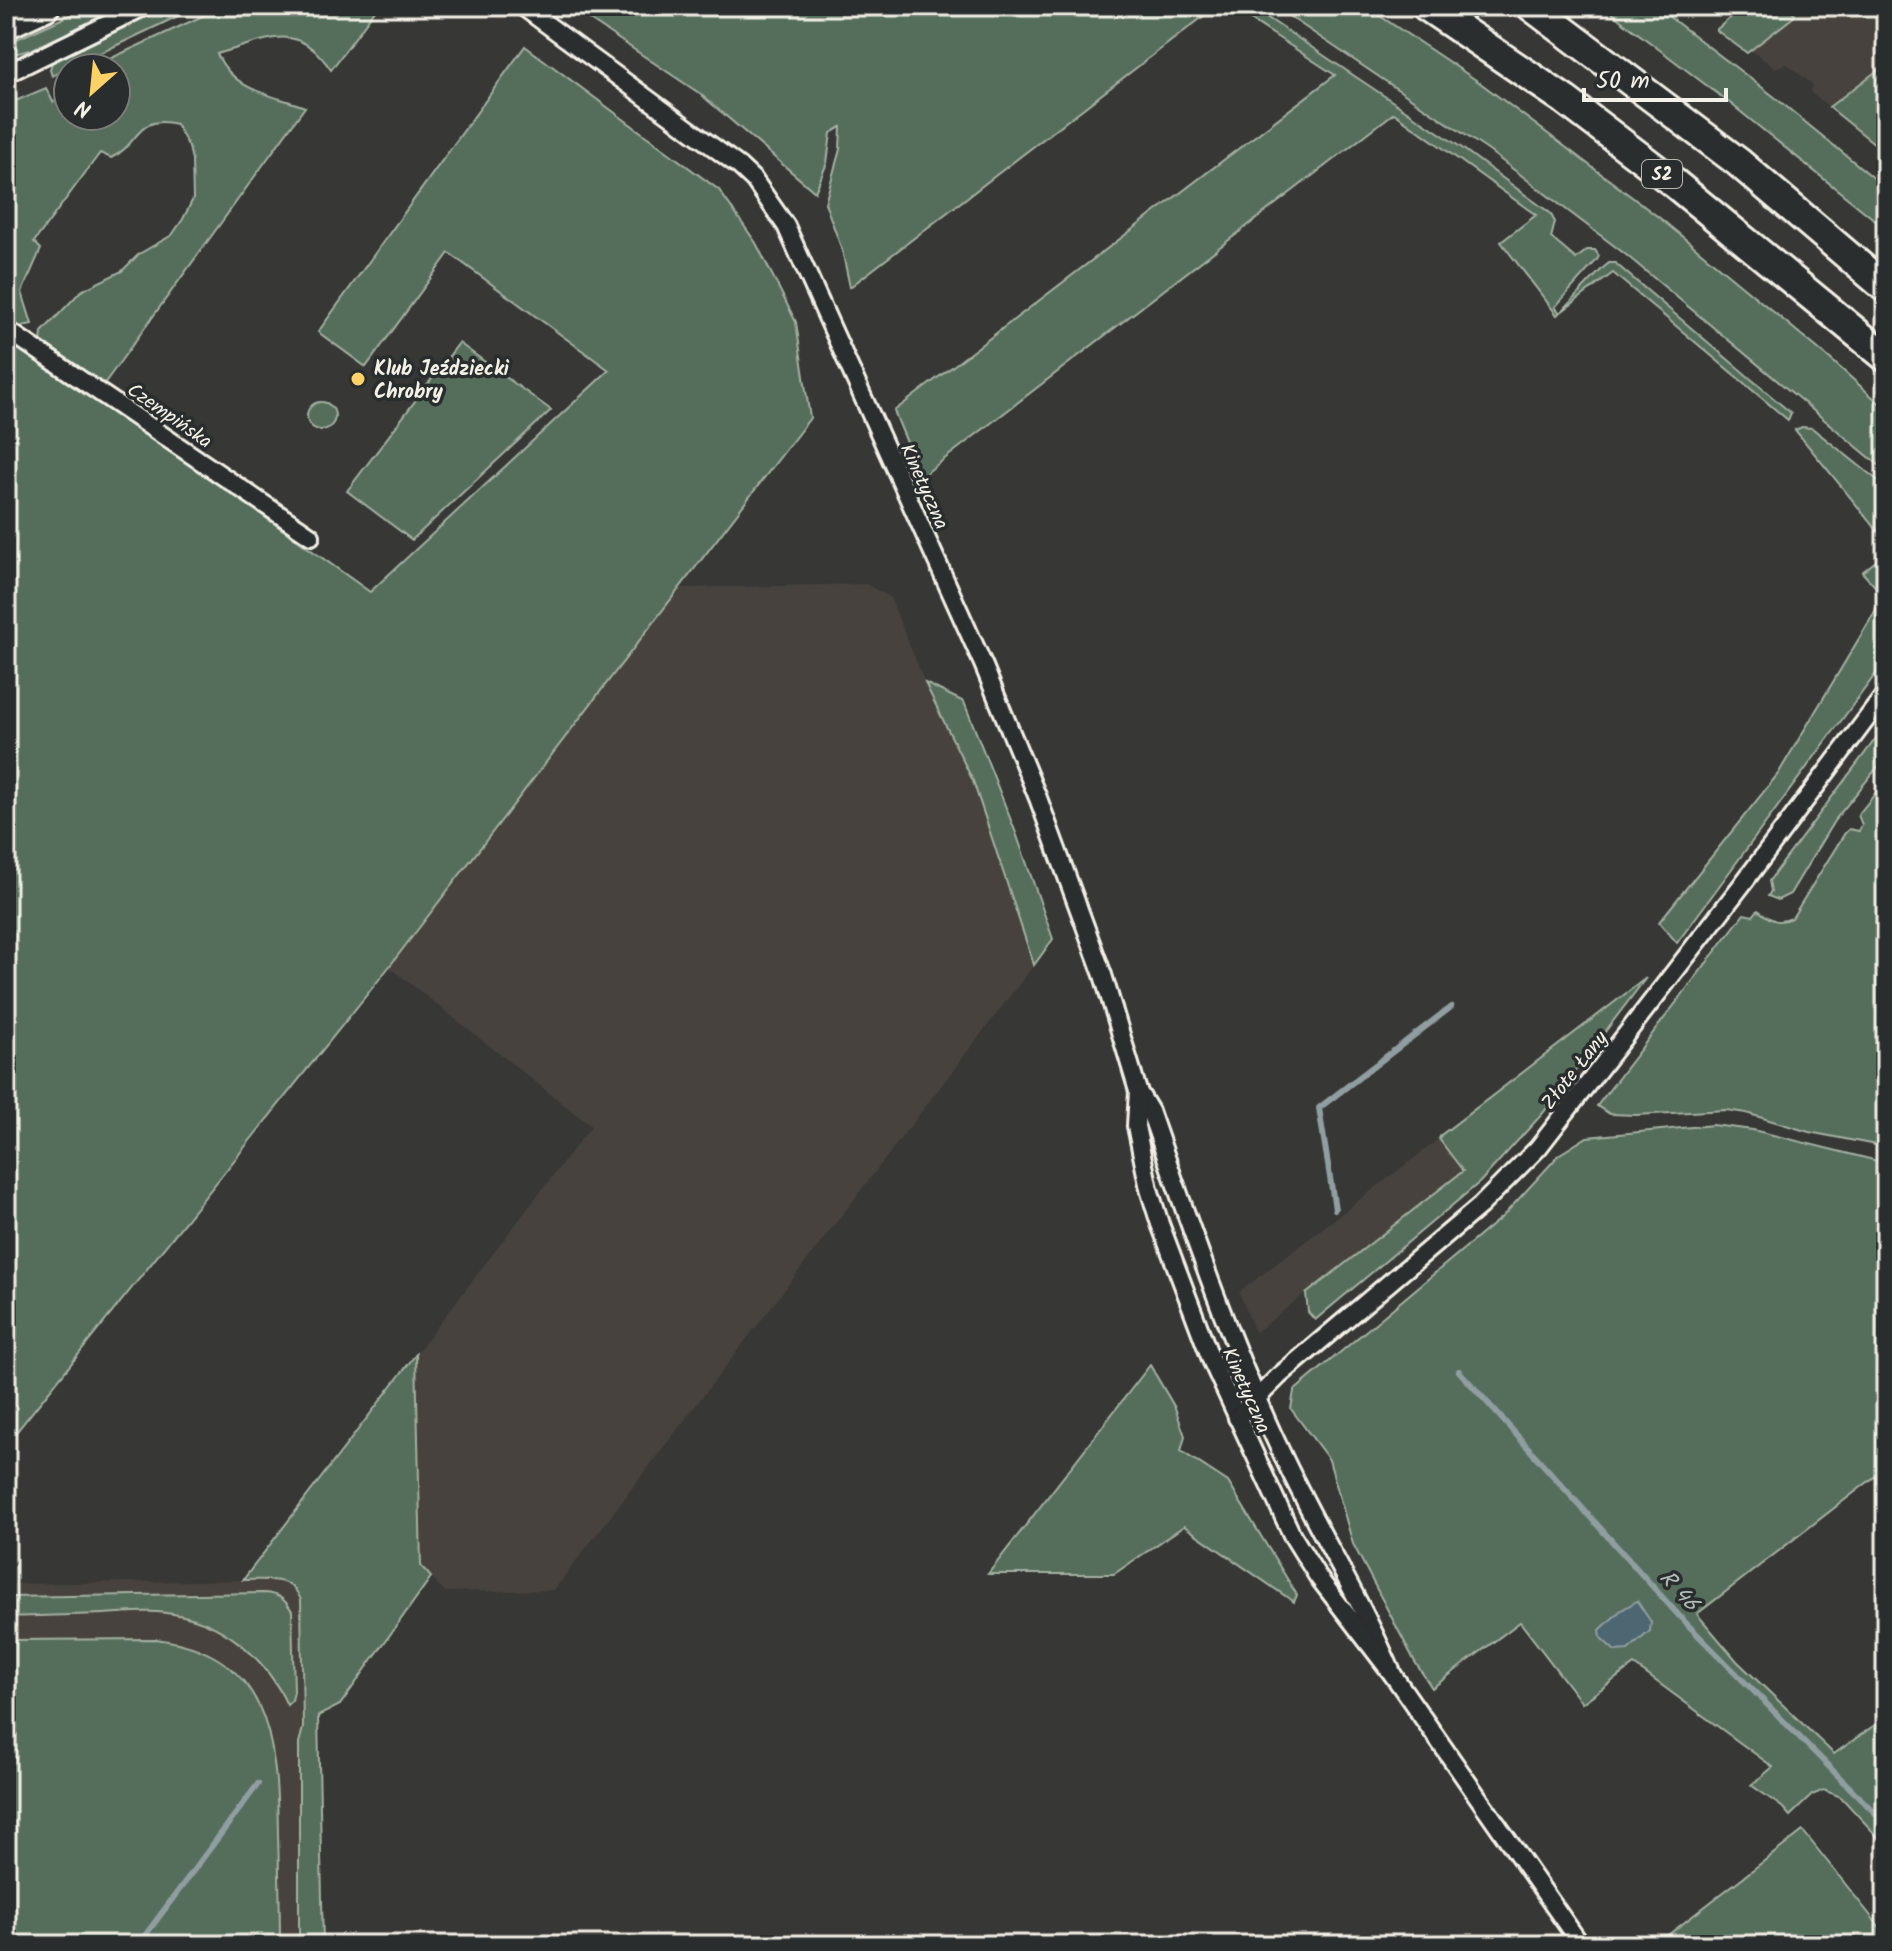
<svg xmlns="http://www.w3.org/2000/svg" width="1892" height="1951" viewBox="0 0 1892 1951" font-family="Kalam,sans-serif">
  <style>
    .built { fill: #46423d }
    .green { fill: #556e5c; stroke: #a4b0a2; stroke-width: 2 }
    .water { fill: #4d6672; stroke: #909ea1; stroke-width: 2 }
    .lines { fill: none; stroke-linecap: round; stroke-linejoin: round }
    .stream { stroke: #909ea1; stroke-width: 6 }
    .street-casing { stroke: #f4f1e8; stroke-width: 22 }
    .highway-casing { stroke: #f4f1e8; stroke-width: 34 }
    .street { stroke: #2a2d2e; stroke-width: 16 }
    .highway { stroke: #2a2d2e; stroke-width: 28 }
    .poi-dot { fill: #ffd166; stroke: #2a2d2e; stroke-width: 3 }
    .labels { text-anchor: middle; stroke-width: 7; stroke-linejoin: round; paint-order: stroke }
    .shield { fill: #2a2d2e; stroke: #b7b6b0; stroke-width: 2 }
    .shield-label { font-size: 18px; font-weight: bold; fill: #f4f1e8 }
    .poi-label { font-size: 20px; font-weight: bold; fill: #f4f1e8; stroke: #2a2d2e; text-anchor: start }
    .street-label { font-size: 20px; fill: #f4f1e8; stroke: #2a2d2e }
    .water-label { font-size: 22px; font-style: italic; fill: #b1b9b9; stroke: #2a2d2e }
  </style>
  <rect width="100%" height="100%" fill="#373735"/>
  <filter id="ink" filterUnits="userSpaceOnUse"><feTurbulence type="fractalNoise" baseFrequency=".0125" numOctaves="2"/><feDisplacementMap in="SourceGraphic" scale="16" xChannelSelector="R" yChannelSelector="G"/><feConvolveMatrix kernelMatrix="1 2 1 2 8 2 1 2 1" color-interpolation-filters="sRGB"/></filter>
  <g filter="url(#ink)">
    <!-- built -->
    <g class="built">
      <polygon points="1809,6 1856,6 1862,16 1880,16 1886,6 1886,64 1829,107 1810,92 1813,85 1787,64 1775,68 1751,50"/>
      <polygon points="866,584 890,597 925,683 973,780 1034,965 554,1590 445,1592 421,1566 416,1354 591,1126 389,967 680,588"/>
      <polygon points="1439,1139 1463,1170 1255,1333 1239,1292"/>
      <polygon points="315,1579 323,1945 6,1945 6,1584"/>
    </g>
    <!-- green -->
    <g class="green">
      <polygon points="90,6 128,6 30,50 6,56 6,44"/>
      <polygon points="169,6 199,6 52,76 50,70 52,62"/>
      <path d="M224,6H378L331,70C296,18 267,41 217,54C235,92 270,94 305,107L104,384L41,343L42,332L81,291L122,271L139,254L172,235L183,219L193,199L192,160L189,147L176,124C135,114 140,145 111,158L100,153L34,242L41,249L22,292L32,324L18,327L6,320V105L46,88L53,102L63,99L57,84L68,78V116H116V68H90Z"/>
      <polygon points="569,6 1217,6 850,287 842,250 825,203 840,149 841,127 831,133 827,163 815,192 699,93"/>
      <polygon points="1230,6 1250,6 1462,148 1550,213 1555,222 1551,238 1576,259 1587,250 1595,250 1599,256 1597,260 1555,307 1560,313 1603,268 1609,263 1615,263 1791,413 1788,420 1613,273 1557,315 1501,242 1536,215 1394,113 921,477 894,411 1335,75"/>
      <polygon points="1274,6 1365,6 1479,82 1661,219 1828,357 1886,409 1886,471 1625,254 1489,151"/>
      <polygon points="1602,6 1655,6 1772,95 1886,188 1886,229 1731,104"/>
      <polygon points="1744,6 1788,6 1796,15 1747,53 1716,30"/>
      <polygon points="525,46 719,190 756,243 796,322 810,418 389,967 6,1445 6,338 115,410 370,592 609,370 449,253 366,367 318,332"/>
      <polygon points="1886,64 1886,153 1829,107"/>
      <polygon points="459,343 551,410 412,540 347,491"/>
      <circle cx="321" cy="416" r="14"/>
      <polygon points="1802,427 1812,428 1886,487 1886,541 1795,430"/>
      <polygon points="1886,553 1886,660 1677,943 1659,922 1778,774 1876,610 1883,595 1862,572"/>
      <polygon points="925,683 964,702 1016,833 1053,939 1034,965 973,781"/>
      <polygon points="1886,725 1886,757 1834,821 1790,894 1778,900 1768,896 1771,891 1769,881"/>
      <path d="M1886,780V1147L1809,1132L1746,1113L1726,1110L1636,1115L1610,1114L1597,1106L1744,914L1753,916L1758,910C1770,919 1776,925 1792,918L1845,833L1849,829L1859,831L1862,825L1858,815Z"/>
      <polygon points="1646,978 1543,1113 1480,1182 1315,1320 1308,1312 1306,1294 1463,1171 1439,1139 1441,1135"/>
      <polygon points="1713,1125 1753,1130 1886,1163 1886,1468 1697,1614 1737,1661 1834,1754 1886,1717 1886,1846 1841,1797 1824,1790 1812,1795 1790,1816 1782,1807 1751,1785 1773,1767 1634,1665 1582,1703 1520,1622 1432,1688 1415,1662 1353,1544 1329,1460 1291,1409 1294,1391 1503,1216 1560,1154 1587,1137"/>
      <path d="M416,1354L421,1566L431,1577L340,1705L318,1716L323,1945H299V1743L303,1728L301,1600C292,1575 265,1580 243,1580Z"/>
      <polygon points="1150,1365 1175,1408 1185,1436 1181,1451 1228,1482 1297,1595 1294,1602 1184,1526 1114,1574 988,1574"/>
      <path d="M264,1593C278,1594 285,1599 292,1611L294,1692L292,1700L287,1705C265,1656 221,1619 166,1613C146,1610 124,1613 104,1614C72,1615 39,1616 6,1617V1597Z"/>
      <path d="M156,1639C269,1653 277,1739 278,1834C279,1871 280,1908 280,1945H6V1640Z"/>
      <polygon points="1803,1831 1886,1935 1886,1945 1655,1945"/>
    </g>
    <!-- water -->
    <polygon class="water" points="1637,1601 1651,1622 1650,1631 1628,1650 1615,1651 1601,1638 1600,1630 1620,1611"/>
    <g class="lines">
      <!-- stream -->
      <g class="stream">
        <polyline points="1335,1209 1319,1108 1451,1007"/>
        <polyline points="1459,1371 1681,1618 1886,1824"/>
        <polyline points="138,1945 258,1784"/>
      </g>
      <defs>
        <g id="street">
          <path d="M522,6L739,166L754,180L786,226L983,664L1038,798L1103,975L1138,1091L1150,1111C1190,1226 1229,1341 1281,1452C1316,1528 1361,1599 1393,1675"/>
          <polyline points="6,74 145,6"/>
          <polyline points="6,329 311,536"/>
          <polyline points="1138,1091 1136,1126 1149,1189 1160,1224 1212,1362 1292,1535 1318,1577 1393,1675 1581,1945"/>
          <polyline points="1237,1418 1279,1376 1480,1206 1538,1148 1741,886 1886,693"/>
        </g>
        <g id="highway">
          <polyline points="1426,6 1565,100 1674,183 1886,357"/>
          <polyline points="1531,6 1738,162 1886,288"/>
          <polyline points="6,24 45,6"/>
        </g>
      </defs>
      <!-- street casing -->
      <use href="#street" class="street-casing"/>
      <!-- highway casing -->
      <use href="#highway" class="highway-casing"/>
      <!-- street -->
      <use href="#street" class="street"/>
      <!-- highway -->
      <use href="#highway" class="highway"/>
    </g>
  </g>
  <!-- markers -->
  <circle class="poi-dot" cx="358" cy="379" r="8"/>
  <g class="labels">
    <!-- shield labels -->
    <rect class="shield" x="1642" y="160" width="40" height="28" rx="6"/>
    <g class="shield-label">
      <text x="1662" y="180">S2</text>
    </g>
    <!-- poi labels -->
    <g class="poi-label">
      <text x="374" y="375">Klub Jeździecki<tspan x="374" dy="23">Chrobry</tspan></text>
    </g>
    <!-- street labels -->
    <g class="street-label">
      <text transform="translate(170 415) rotate(35)" y="7">Czempińska</text>
      <text transform="translate(925 486) rotate(66)" y="7">Kinetyczna</text>
      <text transform="translate(1574 1070) rotate(-52)" y="7">Złote Łany</text>
      <text transform="translate(1247 1390) rotate(66)" y="7">Kinetyczna</text>
    </g>
    <!-- water labels -->
    <g class="water-label">
      <text transform="translate(1680 1590) rotate(47)" y="8">R 46</text>
    </g>
  </g>
  <!-- margin -->
  <rect width="1892" height="1951" fill="none" stroke="#2a2d2e" stroke-width="32"/>
  <rect x="16" y="16" width="1860" height="1919" fill="none" stroke="#f4f1e8" stroke-width="3" filter="url(#ink)"/>
  <!-- north arrow -->
  <g transform="translate(92 92) rotate(207)"><circle r="38" fill="#2a2d2e" stroke="#7b7b78" stroke-width="2"/>
  <path d="M0-6L14 30L0 20L-14 30Z" fill="#ffd166"/>
  <text y="-12" font-size="22" font-weight="bold" text-anchor="middle" fill="#f4f1e8">N</text>
  </g>
  <!-- scale -->
  <path d="M1584 88v12h142v-12" fill="none" stroke="#f4f1e8" stroke-width="4"/>
  <text x="1596" y="88" font-size="24" fill="#f4f1e8" stroke="#2a2d2e" stroke-width="6" paint-order="stroke">50 m</text>
</svg>
